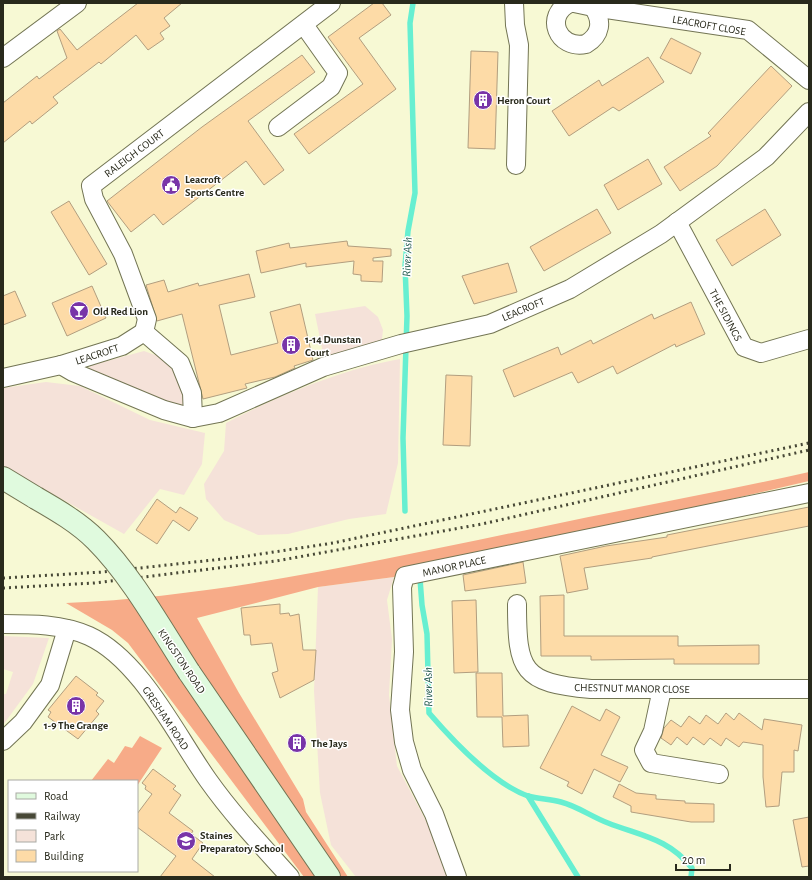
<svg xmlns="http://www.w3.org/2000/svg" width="812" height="880" viewBox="0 0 812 880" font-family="'Alegreya Sans',sans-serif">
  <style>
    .green { fill: #f5e2d9 }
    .forest { fill: #f7ab88 }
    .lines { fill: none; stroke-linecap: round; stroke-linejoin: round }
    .stream { stroke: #67efd1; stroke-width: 5.5 }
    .building { fill: #fddba7; stroke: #b29e7f }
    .street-casing { stroke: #737554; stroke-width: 20 }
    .secondary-casing { stroke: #737554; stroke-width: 24 }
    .street { stroke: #fff; stroke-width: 18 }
    .secondary { stroke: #e0fade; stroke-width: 22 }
    .rail { stroke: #474836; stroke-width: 3; stroke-dasharray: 2 4; stroke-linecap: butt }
    .secondary-bridge-casing { stroke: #737554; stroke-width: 24; stroke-linecap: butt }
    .secondary-bridge { stroke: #e0fade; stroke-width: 22 }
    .labels { text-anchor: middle; stroke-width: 3; stroke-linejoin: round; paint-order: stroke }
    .street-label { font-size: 11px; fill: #292a1c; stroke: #fff }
    .poi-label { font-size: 11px; font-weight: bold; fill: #292a1c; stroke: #fff; text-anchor: start }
    .water-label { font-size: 12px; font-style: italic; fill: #1e574a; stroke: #fff }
  </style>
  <rect width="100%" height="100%" fill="#f7f9d4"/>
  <!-- green -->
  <g class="green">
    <polygon points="365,306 378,317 383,330 382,339 376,346 324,358 315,314"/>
    <polygon points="144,351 166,359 177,377 186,407 157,401 93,374 89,366"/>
    <path d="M400,359L398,463L386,514L349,519L288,534L258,535L224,520L206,499L204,484L224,451L226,423C278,396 342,369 400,359Z"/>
    <polygon points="46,382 80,386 150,420 205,433 202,464 184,495 160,489 124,534 3,466 3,388"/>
    <polygon points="394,577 387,600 392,639 389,695 397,766 435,838 452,877 356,877 331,845 320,793 314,691 318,587"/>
    <polygon points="3,636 49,638 33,684 3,725 3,694 6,694 13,672 3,669"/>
  </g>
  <!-- forest -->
  <g class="forest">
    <path d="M809,472V481L659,516L423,565L394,577L318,587L197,618L239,693L303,799L306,812L348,877H304L128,643L112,630L66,603C227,596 384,559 541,527C630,508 720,492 809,472Z"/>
    <polygon points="140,736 162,748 137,786 137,781 91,781 108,759 114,763 125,746 132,748"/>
  </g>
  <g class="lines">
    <!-- stream -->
    <g class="stream">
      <polyline points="405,511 403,438 407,316 405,266 408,231 415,193 410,23 413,3"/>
      <path d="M420,579L422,605L427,634L429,713C454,742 492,783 528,796C538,799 550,799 561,802C577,806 592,817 608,823C641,836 668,838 692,868L691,877"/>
      <polyline points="528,796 578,877"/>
    </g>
  </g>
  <!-- building -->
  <g class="building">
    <polygon points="138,3 182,3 164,18 170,26 160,33 164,39 148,50 136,35 101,64 99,62 53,97 58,103 32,124 30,121 3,143 3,103 37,76 39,79 67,58 57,31 60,29 77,50"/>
    <polygon points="374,3 382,3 391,15 359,38 396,89 309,154 294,134 363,84 328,37"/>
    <polygon points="671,38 701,53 691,74 660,58"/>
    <polygon points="471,51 498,52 495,149 468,148"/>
    <polygon points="302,55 315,72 248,121 284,170 264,185 246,161 163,225 154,214 131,232 107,201 202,127"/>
    <polygon points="648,57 664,82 619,111 613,107 569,136 552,111 599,80 602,86"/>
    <polygon points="771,66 792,86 717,166 680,191 664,167 711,136 708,133"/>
    <polygon points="648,159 662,184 618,210 604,185"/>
    <polygon points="69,201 107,264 89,275 51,212"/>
    <polygon points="597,209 611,233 544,271 530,247"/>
    <polygon points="765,209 781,235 732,266 716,240"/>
    <polygon points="347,241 348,246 391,249 391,256 373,258 373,261 383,261 382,282 361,281 361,275 353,274 354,261 306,267 306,263 261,273 256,251 289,243 290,248"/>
    <polygon points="508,263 517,292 474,304 462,276"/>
    <polygon points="249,274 255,297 219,305 231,355 278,343 270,312 300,304 313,360 294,366 295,368 275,377 245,384 247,388 203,399 182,314 157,321 146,285 164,280 168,292 198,283 199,286"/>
    <polygon points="92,286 106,318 67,336 52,303"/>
    <polygon points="15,291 26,316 3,325 3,296"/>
    <polygon points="691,302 705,334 676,347 675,344 617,374 613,366 578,383 572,372 514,397 503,370 558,347 561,355 591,340 593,344 652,314 654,319"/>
    <polygon points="446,375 472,376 470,446 443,445"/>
    <polygon points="157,499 176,513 180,507 198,518 189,531 173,520 157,544 136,530"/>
    <polygon points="809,507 809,526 652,557 652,558 584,568 588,589 567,593 560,556 606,546 667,537 667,535"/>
    <polygon points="523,562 526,583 465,591 463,575"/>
    <polygon points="564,595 564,636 678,636 678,646 759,645 759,664 674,664 674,659 591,660 591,656 541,656 540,596"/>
    <polygon points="476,600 478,672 454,673 452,601"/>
    <polygon points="280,604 280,614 289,613 290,616 299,614 303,650 316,650 314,680 280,698 272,673 278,671 272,643 251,645 250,635 244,635 241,608"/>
    <polygon points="476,673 502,673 503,716 528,715 529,746 503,747 502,717 477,717"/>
    <polygon points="76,676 98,693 96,695 104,701 96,711 99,714 78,739 48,717 51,712 48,710"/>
    <polygon points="572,706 600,721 606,709 620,717 601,755 628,767 620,782 594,769 582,794 567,786 569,782 540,768"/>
    <polygon points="726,713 734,720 739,713 762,730 764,719 802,725 798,751 794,750 794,772 782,772 779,806 766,807 763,777 763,745 743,742 739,747 726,738 721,746 710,738 704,745 693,737 687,745 677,737 671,745 661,738 664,728 671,720 681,727 689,716 700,724 706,715 718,724"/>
    <polygon points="153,769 176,786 173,789 181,795 169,813 193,831 191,834 203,843 192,859 215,877 160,877 176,856 137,827 137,814 152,794 145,789 146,786 142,783"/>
    <polygon points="619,784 636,793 656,795 656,799 685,801 685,803 714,804 714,822 691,822 631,812 631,806 613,797"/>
    <polygon points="809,817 809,866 802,867 793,820"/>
  </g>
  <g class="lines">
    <defs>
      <g id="street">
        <polyline points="514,3 515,25 519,45 516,165"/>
        <path d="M570,3C544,15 557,50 586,44C601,35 603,21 593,7"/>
        <polyline points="574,3 593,7 748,30 809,80"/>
        <polyline points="3,58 77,3"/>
        <polyline points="278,127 331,87 338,73 304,25"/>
        <polyline points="677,222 744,347 761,353 809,339"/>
        <polyline points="144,332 147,319 123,254 94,199 91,186 331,3"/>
        <polyline points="61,365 122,346 144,332 180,363 192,393 193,418"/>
        <polyline points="3,378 61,365 73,372 164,410 193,418 219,413 323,367 401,344 490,324 570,289 661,234 766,157 809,112"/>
        <path d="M517,604C517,671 522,683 591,689H809"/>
        <path d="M3,624C32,624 62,624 89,636C141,660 176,735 208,780C232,814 262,846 290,877"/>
        <polyline points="662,689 653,731 644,750 651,763 719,774"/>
        <polyline points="3,741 23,722 50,685 67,629"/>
        <polyline points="457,877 434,814 412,770 404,742 400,710 404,652 402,587 405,576 809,493"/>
      </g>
      <g id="secondary">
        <polyline points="3,478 36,498"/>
        <polyline points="189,672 329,877"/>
      </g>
    </defs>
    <!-- street casing -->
    <use href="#street" class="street-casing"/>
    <!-- secondary casing -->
    <use href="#secondary" class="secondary-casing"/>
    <!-- street -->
    <use href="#street" class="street"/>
    <!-- secondary -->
    <use href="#secondary" class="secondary"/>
    <!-- rail -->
    <g class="rail">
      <polyline points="3,578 103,572 241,557 333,543 809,443"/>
      <polyline points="3,588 94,583 276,561 482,524 809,450"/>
    </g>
    <defs>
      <path id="secondary-bridge" d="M36,498C57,510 79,523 96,540C132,576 161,629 189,672"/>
    </defs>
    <!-- secondary-bridge casing -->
    <use href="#secondary-bridge" class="secondary-bridge-casing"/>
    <!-- secondary-bridge -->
    <use href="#secondary-bridge" class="secondary-bridge"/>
  </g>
  <!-- icons -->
  <defs>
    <symbol id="building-disc" viewBox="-11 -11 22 22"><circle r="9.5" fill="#7834a8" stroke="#fff"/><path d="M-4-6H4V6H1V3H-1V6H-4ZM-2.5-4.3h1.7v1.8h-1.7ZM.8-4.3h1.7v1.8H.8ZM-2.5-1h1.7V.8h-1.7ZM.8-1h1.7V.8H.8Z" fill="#fff"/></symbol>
    <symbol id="civic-disc" viewBox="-11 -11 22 22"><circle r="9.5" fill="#7834a8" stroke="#fff"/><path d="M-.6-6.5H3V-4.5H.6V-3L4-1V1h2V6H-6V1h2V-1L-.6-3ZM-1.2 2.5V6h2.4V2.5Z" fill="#fff"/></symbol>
    <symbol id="bar-disc" viewBox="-11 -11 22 22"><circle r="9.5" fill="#7834a8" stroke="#fff"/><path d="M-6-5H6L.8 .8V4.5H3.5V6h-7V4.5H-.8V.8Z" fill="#fff"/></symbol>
    <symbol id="school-disc" viewBox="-11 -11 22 22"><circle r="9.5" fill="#7834a8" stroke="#fff"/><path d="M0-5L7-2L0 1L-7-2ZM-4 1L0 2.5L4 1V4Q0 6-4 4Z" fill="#fff"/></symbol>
  </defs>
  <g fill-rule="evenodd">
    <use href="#building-disc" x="472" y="89" width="22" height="22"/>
    <use href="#civic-disc" x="160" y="174" width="22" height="22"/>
    <use href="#bar-disc" x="68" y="300" width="22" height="22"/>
    <use href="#building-disc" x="280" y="334" width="22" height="22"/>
    <use href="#building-disc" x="65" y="695" width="22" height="22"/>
    <use href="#building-disc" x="286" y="732" width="22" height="22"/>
    <use href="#school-disc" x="175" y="830" width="22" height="22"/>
  </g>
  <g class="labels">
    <!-- street labels -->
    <g class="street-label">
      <text transform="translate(709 25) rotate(10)" y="4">LEACROFT CLOSE</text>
      <text transform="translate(134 153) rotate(-37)" y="4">RALEIGH COURT</text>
      <text transform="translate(523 309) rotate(-23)" y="4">LEACROFT</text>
      <text transform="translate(726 315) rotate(62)" y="4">THE SIDINGS</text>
      <text transform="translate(97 354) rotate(-18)" y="4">LEACROFT</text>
      <text transform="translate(454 566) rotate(-12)" y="4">MANOR PLACE</text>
      <text transform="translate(182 661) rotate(56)" y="4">KINGSTON ROAD</text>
      <text transform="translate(632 688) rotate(1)" y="4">CHESTNUT MANOR CLOSE</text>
      <text transform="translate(166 718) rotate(56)" y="4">GRESHAM ROAD</text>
    </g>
    <!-- poi labels -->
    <g class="poi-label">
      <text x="497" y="104">Heron Court</text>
      <text x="185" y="183">Leacroft<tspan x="185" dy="13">Sports Centre</tspan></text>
      <text x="93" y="315">Old Red Lion</text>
      <text x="305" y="343">1-14 Dunstan<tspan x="305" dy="13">Court</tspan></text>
      <text x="76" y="729" text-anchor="middle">1-9 The Grange</text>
      <text x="311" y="747">The Jays</text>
      <text x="200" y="839">Staines<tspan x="200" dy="13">Preparatory School</tspan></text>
    </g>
    <!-- water labels -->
    <g class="water-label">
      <text transform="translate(407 257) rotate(-88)" y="4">River Ash</text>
      <text transform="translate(428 687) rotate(-91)" y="4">River Ash</text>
    </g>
  </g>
  <!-- border -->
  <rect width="812" height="880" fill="none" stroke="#292a1c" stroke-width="8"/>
  <!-- legend -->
  <rect x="8" y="780" width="130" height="92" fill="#ffffff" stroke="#a9aaa4"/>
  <rect x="16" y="793" width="20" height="6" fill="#e0fade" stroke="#a9aaa4"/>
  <text x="44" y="800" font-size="12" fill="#292a1c">Road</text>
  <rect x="16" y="813" width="20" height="6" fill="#474836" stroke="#a9aaa4"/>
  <text x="44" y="820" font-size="12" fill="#292a1c">Railway</text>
  <rect x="16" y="830" width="20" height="12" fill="#f5e2d9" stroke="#a9aaa4"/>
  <text x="44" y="840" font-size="12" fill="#292a1c">Park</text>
  <rect x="16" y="850" width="20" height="12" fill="#fddba7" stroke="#a9aaa4"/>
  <text x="44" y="860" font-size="12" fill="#292a1c">Building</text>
  <!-- scale -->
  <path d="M676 864v6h54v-6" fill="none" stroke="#292a1c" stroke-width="2"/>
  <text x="682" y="864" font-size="12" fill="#292a1c" stroke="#ffffff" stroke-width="3" paint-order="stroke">20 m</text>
</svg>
